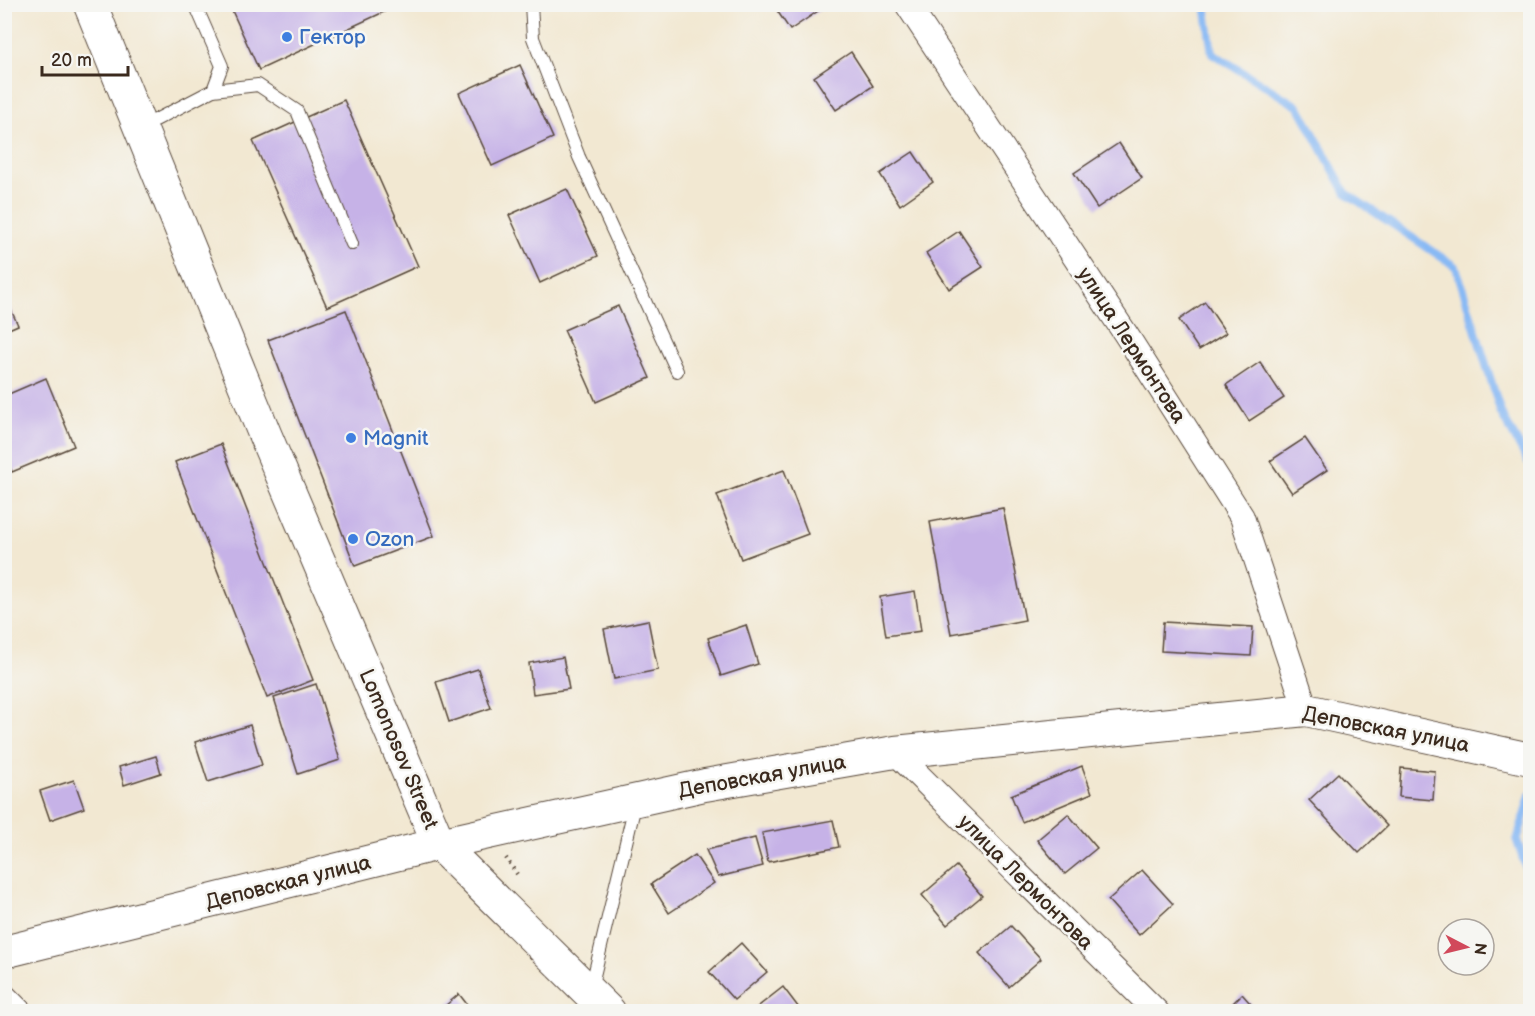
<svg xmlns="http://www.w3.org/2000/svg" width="1535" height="1016" viewBox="0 0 1535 1016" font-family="'Balsamiq Sans',sans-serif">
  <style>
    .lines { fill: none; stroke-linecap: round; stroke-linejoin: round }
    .stream { stroke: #88b9f4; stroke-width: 8 }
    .building { fill: #c6b2e7 }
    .service-casing { stroke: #564639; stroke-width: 14 }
    .minor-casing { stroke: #564639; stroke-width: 26 }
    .tertiary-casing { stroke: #564639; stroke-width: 34 }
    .secondary-casing { stroke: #564639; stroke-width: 35 }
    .path { stroke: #564639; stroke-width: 4; stroke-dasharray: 1.5 4.5; stroke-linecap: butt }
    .service { stroke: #fff; stroke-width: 12 }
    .minor { stroke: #fff; stroke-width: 24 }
    .tertiary { stroke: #fff; stroke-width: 32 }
    .secondary { stroke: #fff; stroke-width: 33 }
    .shop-dot { fill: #3f7fe0; stroke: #f6f6f2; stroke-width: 2 }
    .labels { text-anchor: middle; stroke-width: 5; stroke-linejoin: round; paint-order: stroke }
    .shop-label { font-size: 21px; fill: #366cbe; stroke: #f6f6f2; text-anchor: start }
    .street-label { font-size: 21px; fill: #3b2a1e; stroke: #f6f6f2 }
  </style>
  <rect width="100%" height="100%" fill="#f6f6f2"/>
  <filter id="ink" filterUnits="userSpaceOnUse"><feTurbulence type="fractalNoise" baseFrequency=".0167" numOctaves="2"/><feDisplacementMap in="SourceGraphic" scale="12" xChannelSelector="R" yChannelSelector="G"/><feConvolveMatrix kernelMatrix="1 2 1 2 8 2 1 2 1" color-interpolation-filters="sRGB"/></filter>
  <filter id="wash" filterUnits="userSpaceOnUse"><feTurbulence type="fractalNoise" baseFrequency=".008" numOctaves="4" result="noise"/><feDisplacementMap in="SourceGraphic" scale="24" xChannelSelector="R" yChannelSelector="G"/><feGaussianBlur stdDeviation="1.35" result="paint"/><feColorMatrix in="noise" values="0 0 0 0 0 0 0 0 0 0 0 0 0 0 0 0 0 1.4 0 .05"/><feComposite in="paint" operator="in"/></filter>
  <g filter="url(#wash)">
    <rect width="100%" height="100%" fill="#f2e8d2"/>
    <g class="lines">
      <!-- stream -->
      <g class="stream">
        <polyline points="1205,4 1212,53 1299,107 1346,193 1456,267 1501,413 1530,465"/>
        <polyline points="1530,795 1517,841 1530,880"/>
      </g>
    </g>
    <g id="blocks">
      <!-- building -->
      <g class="building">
        <polygon points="229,4 401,4 259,70"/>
        <polygon points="776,4 823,4 824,7 790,30 774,6"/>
        <polygon points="851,52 873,86 836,110 814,77"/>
        <polygon points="520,65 553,138 492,166 459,93"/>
        <polygon points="344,100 418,266 327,307 253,141"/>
        <polygon points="1119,143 1142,178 1097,208 1074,173"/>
        <polygon points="913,152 933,182 900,205 880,174"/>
        <polygon points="567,189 598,256 540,283 509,215"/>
        <polygon points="959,231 983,267 949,289 926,253"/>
        <polygon points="4,295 18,325 4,331"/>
        <polygon points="1205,302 1226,333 1199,350 1179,320"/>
        <polygon points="618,306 650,378 596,402 564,330"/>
        <polygon points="346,310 434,536 355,566 268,340"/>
        <polygon points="1260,362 1284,398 1249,421 1226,385"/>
        <polygon points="46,378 74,446 12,472 4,454 4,396"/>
        <polygon points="1305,438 1327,470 1292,493 1270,461"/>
        <polygon points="221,444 313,680 267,698 175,462"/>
        <polygon points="784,470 808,534 741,559 717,495"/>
        <polygon points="1003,508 1025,620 951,634 930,522"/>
        <polygon points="915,591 921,631 886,636 880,597"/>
        <polygon points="648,620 658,670 614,679 604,629"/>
        <polygon points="1163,622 1253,627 1251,656 1161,651"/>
        <polygon points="746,625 758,664 721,676 708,638"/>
        <polygon points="563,657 569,689 533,694 529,663"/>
        <polygon points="478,669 491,708 449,722 436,682"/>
        <polygon points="316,684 340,760 298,774 274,698"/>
        <polygon points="250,725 262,765 208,782 195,742"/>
        <polygon points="156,756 161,773 124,785 119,767"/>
        <polygon points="1082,766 1092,793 1022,822 1011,795"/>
        <polygon points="1401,768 1435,771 1433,800 1399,797"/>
        <polygon points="1338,773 1387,826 1359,853 1309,800"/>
        <polygon points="74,780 84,808 50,820 40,791"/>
        <polygon points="1068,814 1097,848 1065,874 1037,840"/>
        <polygon points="833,820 839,847 768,862 762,833"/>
        <polygon points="755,838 763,866 718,877 706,850"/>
        <polygon points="695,855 714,883 669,913 651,884"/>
        <polygon points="956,866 982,896 947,925 922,895"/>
        <polygon points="1142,870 1173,904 1139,935 1108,900"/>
        <polygon points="1011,926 1041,959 1009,987 979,953"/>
        <polygon points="741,943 767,972 734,1000 709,972"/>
        <polygon points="783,987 802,1012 757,1012 755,1009"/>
        <polygon points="459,994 473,1012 438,1012"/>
        <polygon points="1242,994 1258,1012 1224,1012"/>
      </g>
    </g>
  </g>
  <g filter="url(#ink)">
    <use href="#blocks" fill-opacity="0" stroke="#564639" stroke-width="1.5"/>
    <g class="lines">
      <defs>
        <g id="service">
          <polyline points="195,4 222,66 213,90"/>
          <polyline points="531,4 533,38 579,157 677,371"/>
          <polyline points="142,127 213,90 258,85 297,111 352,244"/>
          <polyline points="591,988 636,801"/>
        </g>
        <g id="minor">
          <polyline points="907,4 1127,336 1242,517 1306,710"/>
          <polyline points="895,752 1157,1012"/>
          <polyline points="4,996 20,1012"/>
        </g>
        <polyline id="tertiary" points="4,952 439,844 705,785 895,752 1306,710 1530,759"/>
        <polyline id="secondary" points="90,4 265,435 439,844 609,1012"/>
      </defs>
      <!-- service casing -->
      <use href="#service" class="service-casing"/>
      <!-- minor casing -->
      <use href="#minor" class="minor-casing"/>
      <!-- tertiary casing -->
      <use href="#tertiary" class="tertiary-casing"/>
      <!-- secondary casing -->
      <use href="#secondary" class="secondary-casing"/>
      <!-- path -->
      <polyline class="path" points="506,858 517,874"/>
      <!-- service -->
      <use href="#service" class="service"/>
      <!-- minor -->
      <use href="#minor" class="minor"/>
      <!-- tertiary -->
      <use href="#tertiary" class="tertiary"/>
      <!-- secondary -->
      <use href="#secondary" class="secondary"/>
    </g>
  </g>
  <!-- markers -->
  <g class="shop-dot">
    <circle cx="287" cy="37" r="6"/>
    <circle cx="351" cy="438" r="6"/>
    <circle cx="353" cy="539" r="6"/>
  </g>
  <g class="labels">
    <!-- shop labels -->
    <g class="shop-label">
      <text x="299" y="44">Гектор</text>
      <text x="363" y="445">Magnit</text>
      <text x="365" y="546">Ozon</text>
    </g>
    <!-- street labels -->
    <g class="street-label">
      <text transform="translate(1132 345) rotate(57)" y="7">улица Лермонтова</text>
      <text transform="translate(1386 729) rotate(11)" y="7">Деповская улица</text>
      <text transform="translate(399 749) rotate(67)" y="7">Lomonosov Street</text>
      <text transform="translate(762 776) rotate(-10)" y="7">Деповская улица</text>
      <text transform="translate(288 882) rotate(-14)" y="7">Деповская улица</text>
      <text transform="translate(1026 882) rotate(45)" y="7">улица Лермонтова</text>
    </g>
  </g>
  <!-- margin -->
  <rect width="1535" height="1016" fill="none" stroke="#f6f6f2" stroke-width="24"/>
  <!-- north arrow -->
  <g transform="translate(1466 947) rotate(97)"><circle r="28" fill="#f6f6f2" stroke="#aba49d" stroke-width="1.5"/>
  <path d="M0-4.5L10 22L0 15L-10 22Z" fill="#d1495b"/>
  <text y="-9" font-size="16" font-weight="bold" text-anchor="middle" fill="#3b2a1e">N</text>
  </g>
  <!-- scale -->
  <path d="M42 66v9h86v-9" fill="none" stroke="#3b2a1e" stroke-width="3"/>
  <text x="51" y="66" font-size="18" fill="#3b2a1e" stroke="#f6f6f2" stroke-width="4.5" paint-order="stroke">20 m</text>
</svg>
